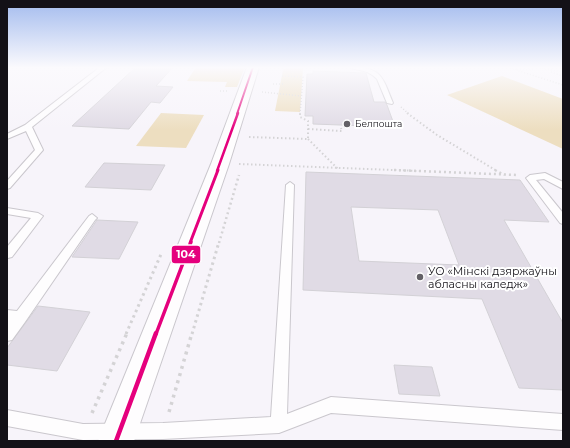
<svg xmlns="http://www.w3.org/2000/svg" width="570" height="448" viewBox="0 0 570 448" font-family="Montserrat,sans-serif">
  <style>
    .green { fill: #eddec0 }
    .building { fill: #e0dbe5; stroke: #d3d1d6; fill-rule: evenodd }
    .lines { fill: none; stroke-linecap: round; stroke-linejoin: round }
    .lane-casing { stroke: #cac7cd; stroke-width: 2 }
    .secondary-casing { stroke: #cac7cd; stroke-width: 2 }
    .path-far4 { stroke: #d4d3d5; stroke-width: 1.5; stroke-dasharray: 1 2; stroke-linecap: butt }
    .path-far3 { stroke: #d4d3d5; stroke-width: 2; stroke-dasharray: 1.5 2.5; stroke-linecap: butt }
    .path-far2 { stroke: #d4d3d5; stroke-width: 2.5; stroke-dasharray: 2 3; stroke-linecap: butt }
    .path-far1 { stroke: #d4d3d5; stroke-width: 3; stroke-dasharray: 2.5 3.5; stroke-linecap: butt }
    .path { stroke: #d4d3d5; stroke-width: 3.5; stroke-dasharray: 3 4.5; stroke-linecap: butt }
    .lane { fill: #fefdfe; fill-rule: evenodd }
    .secondary { fill: #fefdfe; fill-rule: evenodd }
    .bus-1-far4-casing { stroke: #fff; stroke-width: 4 }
    .bus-1-far3-casing { stroke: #fff; stroke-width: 5 }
    .bus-1-far2-casing { stroke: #fff; stroke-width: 6 }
    .bus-1-far1-casing { stroke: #fff; stroke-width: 6 }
    .bus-1-casing { stroke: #fff; stroke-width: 8 }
    .bus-1-far4 { stroke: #e5007d; stroke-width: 2 }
    .bus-1-far3 { stroke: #e5007d; stroke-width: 2.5 }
    .bus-1-far2 { stroke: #e5007d; stroke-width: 3 }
    .bus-1-far1 { stroke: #e5007d; stroke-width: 3.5 }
    .bus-1 { stroke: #e5007d; stroke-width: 4.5 }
    .poi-dot { fill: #636066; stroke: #fff; stroke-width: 1.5 }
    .labels { text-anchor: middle; stroke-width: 4; stroke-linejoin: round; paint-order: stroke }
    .far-poi-label { font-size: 9px; fill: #131117; stroke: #fff; text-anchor: start }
    .poi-label { font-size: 11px; fill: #131117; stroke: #fff; text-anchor: start }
    .line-badge { stroke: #fff; stroke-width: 1.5 }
    .badge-label { font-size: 11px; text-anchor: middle; font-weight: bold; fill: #fff }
  </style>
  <rect width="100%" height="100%" fill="#f7f4fa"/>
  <!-- green -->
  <g class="green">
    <polygon points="196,67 245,67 237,87 225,87 227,82 187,81"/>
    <polygon points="286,68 303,68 300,112 275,111 283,70"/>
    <polygon points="502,76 563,99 563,149 447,95"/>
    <polygon points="161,113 204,115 186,148 136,146"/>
  </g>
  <!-- building -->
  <g class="building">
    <polygon points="136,67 173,67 156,86 173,87 160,103 151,102 129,129 72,126"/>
    <polygon points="313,71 366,73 374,102 385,102 387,105 395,127 313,124 313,116 305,116 307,74 313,74"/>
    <polygon points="104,163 165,165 151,190 85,187"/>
    <path d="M306,172L520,180L549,222L504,220L563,323V390L519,388L482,299L303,290ZM351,207L438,210L459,265L359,261Z"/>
    <polygon points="97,220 138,222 119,259 72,257"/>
    <polygon points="38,306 90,312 57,371 7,365 7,348"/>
    <polygon points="394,365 432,367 440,396 399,394"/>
  </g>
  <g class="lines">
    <defs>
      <g id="lane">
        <polygon points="100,67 107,67 32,127 43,150 10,188 7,189 7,181 35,150 26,131 7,139 7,134 25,125"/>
        <path d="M349,67C382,67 382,76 393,103L392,104L387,103L377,79C366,68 360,72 349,67Z"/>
        <polygon points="545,173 563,182 563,189 544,179 536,180 563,213 563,224 560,223 526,178 530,175"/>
        <polygon points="290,182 294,185 287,414 331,397 563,414 563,430 331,413 279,433 163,439 83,440 7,426 7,410 83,424 163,423 271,417 286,185"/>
        <polygon points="7,208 38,213 43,216 12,257 8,258 7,247 31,218 7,214"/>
        <polygon points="92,214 97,218 95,220 25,322 12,340 7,341 7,324 8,322 7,322 7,310 17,311 89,216"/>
      </g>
      <polygon id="secondary" points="247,67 259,67 229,164 134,441 98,441 211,164"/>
    </defs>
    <!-- lane casing -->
    <use href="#lane" class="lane-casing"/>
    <!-- secondary casing -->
    <use href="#secondary" class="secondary-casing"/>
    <!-- path-far4 -->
    <g class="path-far4">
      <polyline points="507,67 563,85"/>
      <polyline points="533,67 563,72"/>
      <polyline points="554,67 563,69"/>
      <polyline points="517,70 535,69"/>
      <polyline points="551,72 563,76"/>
      <polyline points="282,76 303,77 300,114"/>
      <polyline points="273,84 285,84"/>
      <polyline points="220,91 227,91"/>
      <polyline points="262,92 301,96"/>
      <polyline points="401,107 409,114"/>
    </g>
    <!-- path-far3 -->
    <g class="path-far3">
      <polyline points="407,113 437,135 497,171"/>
      <polyline points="308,129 342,131 341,128"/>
      <polyline points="249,137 308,139 308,121 300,117 300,113"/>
      <polyline points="308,139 338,169"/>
      <polyline points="239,164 419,171"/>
    </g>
    <!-- path-far2 -->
    <g class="path-far2">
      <polyline points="394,170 518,175"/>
      <polyline points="495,170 504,175"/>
      <polyline points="219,243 239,175"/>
    </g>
    <!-- path-far1 -->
    <g class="path-far1">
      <polyline points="126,334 162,252"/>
      <polyline points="192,334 219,242"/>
    </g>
    <!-- path -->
    <g class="path">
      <polyline points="169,412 192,333"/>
      <polyline points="92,413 127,333"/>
    </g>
    <!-- lane -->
    <use href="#lane" class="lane"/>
    <!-- secondary -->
    <use href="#secondary" class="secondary"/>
    <defs>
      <polyline id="bus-1-far4" points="237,114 253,67"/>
      <polyline id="bus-1-far3" points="217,171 238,113"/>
      <polyline id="bus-1-far2" points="190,243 218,170"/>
      <polyline id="bus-1-far1" points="156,334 191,242"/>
      <polyline id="bus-1" points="116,441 156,333"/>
    </defs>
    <!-- bus-1-far4 casing -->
    <use href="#bus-1-far4" class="bus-1-far4-casing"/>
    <!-- bus-1-far3 casing -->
    <use href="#bus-1-far3" class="bus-1-far3-casing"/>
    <!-- bus-1-far2 casing -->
    <use href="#bus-1-far2" class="bus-1-far2-casing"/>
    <!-- bus-1-far1 casing -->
    <use href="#bus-1-far1" class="bus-1-far1-casing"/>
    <!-- bus-1 casing -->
    <use href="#bus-1" class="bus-1-casing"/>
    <!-- bus-1-far4 -->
    <use href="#bus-1-far4" class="bus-1-far4"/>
    <!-- bus-1-far3 -->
    <use href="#bus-1-far3" class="bus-1-far3"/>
    <!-- bus-1-far2 -->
    <use href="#bus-1-far2" class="bus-1-far2"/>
    <!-- bus-1-far1 -->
    <use href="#bus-1-far1" class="bus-1-far1"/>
    <!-- bus-1 -->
    <use href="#bus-1" class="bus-1"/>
  </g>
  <!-- sky -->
  <linearGradient id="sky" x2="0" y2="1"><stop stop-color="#a3bbee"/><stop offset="0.52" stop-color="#fbfafd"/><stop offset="1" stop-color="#fbfafd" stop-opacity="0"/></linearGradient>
  <rect width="570" height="130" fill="url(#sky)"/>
  <!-- markers -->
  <g class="poi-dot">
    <circle cx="347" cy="124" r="4"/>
    <circle cx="420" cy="277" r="4"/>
  </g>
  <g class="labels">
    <!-- far-poi labels -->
    <g class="far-poi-label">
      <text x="355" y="127">Белпошта</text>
    </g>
    <!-- poi labels -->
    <g class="poi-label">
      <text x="428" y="275">УО «Мінскі дзяржаўны<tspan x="428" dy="13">абласны каледж»</tspan></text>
    </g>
  </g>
  <rect class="line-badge" x="171" y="245" width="30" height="19" rx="4" fill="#e5007d"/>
  <g class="badge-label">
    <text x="186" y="258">104</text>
  </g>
  <!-- border -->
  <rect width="570" height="448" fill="none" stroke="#131117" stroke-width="16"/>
</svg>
